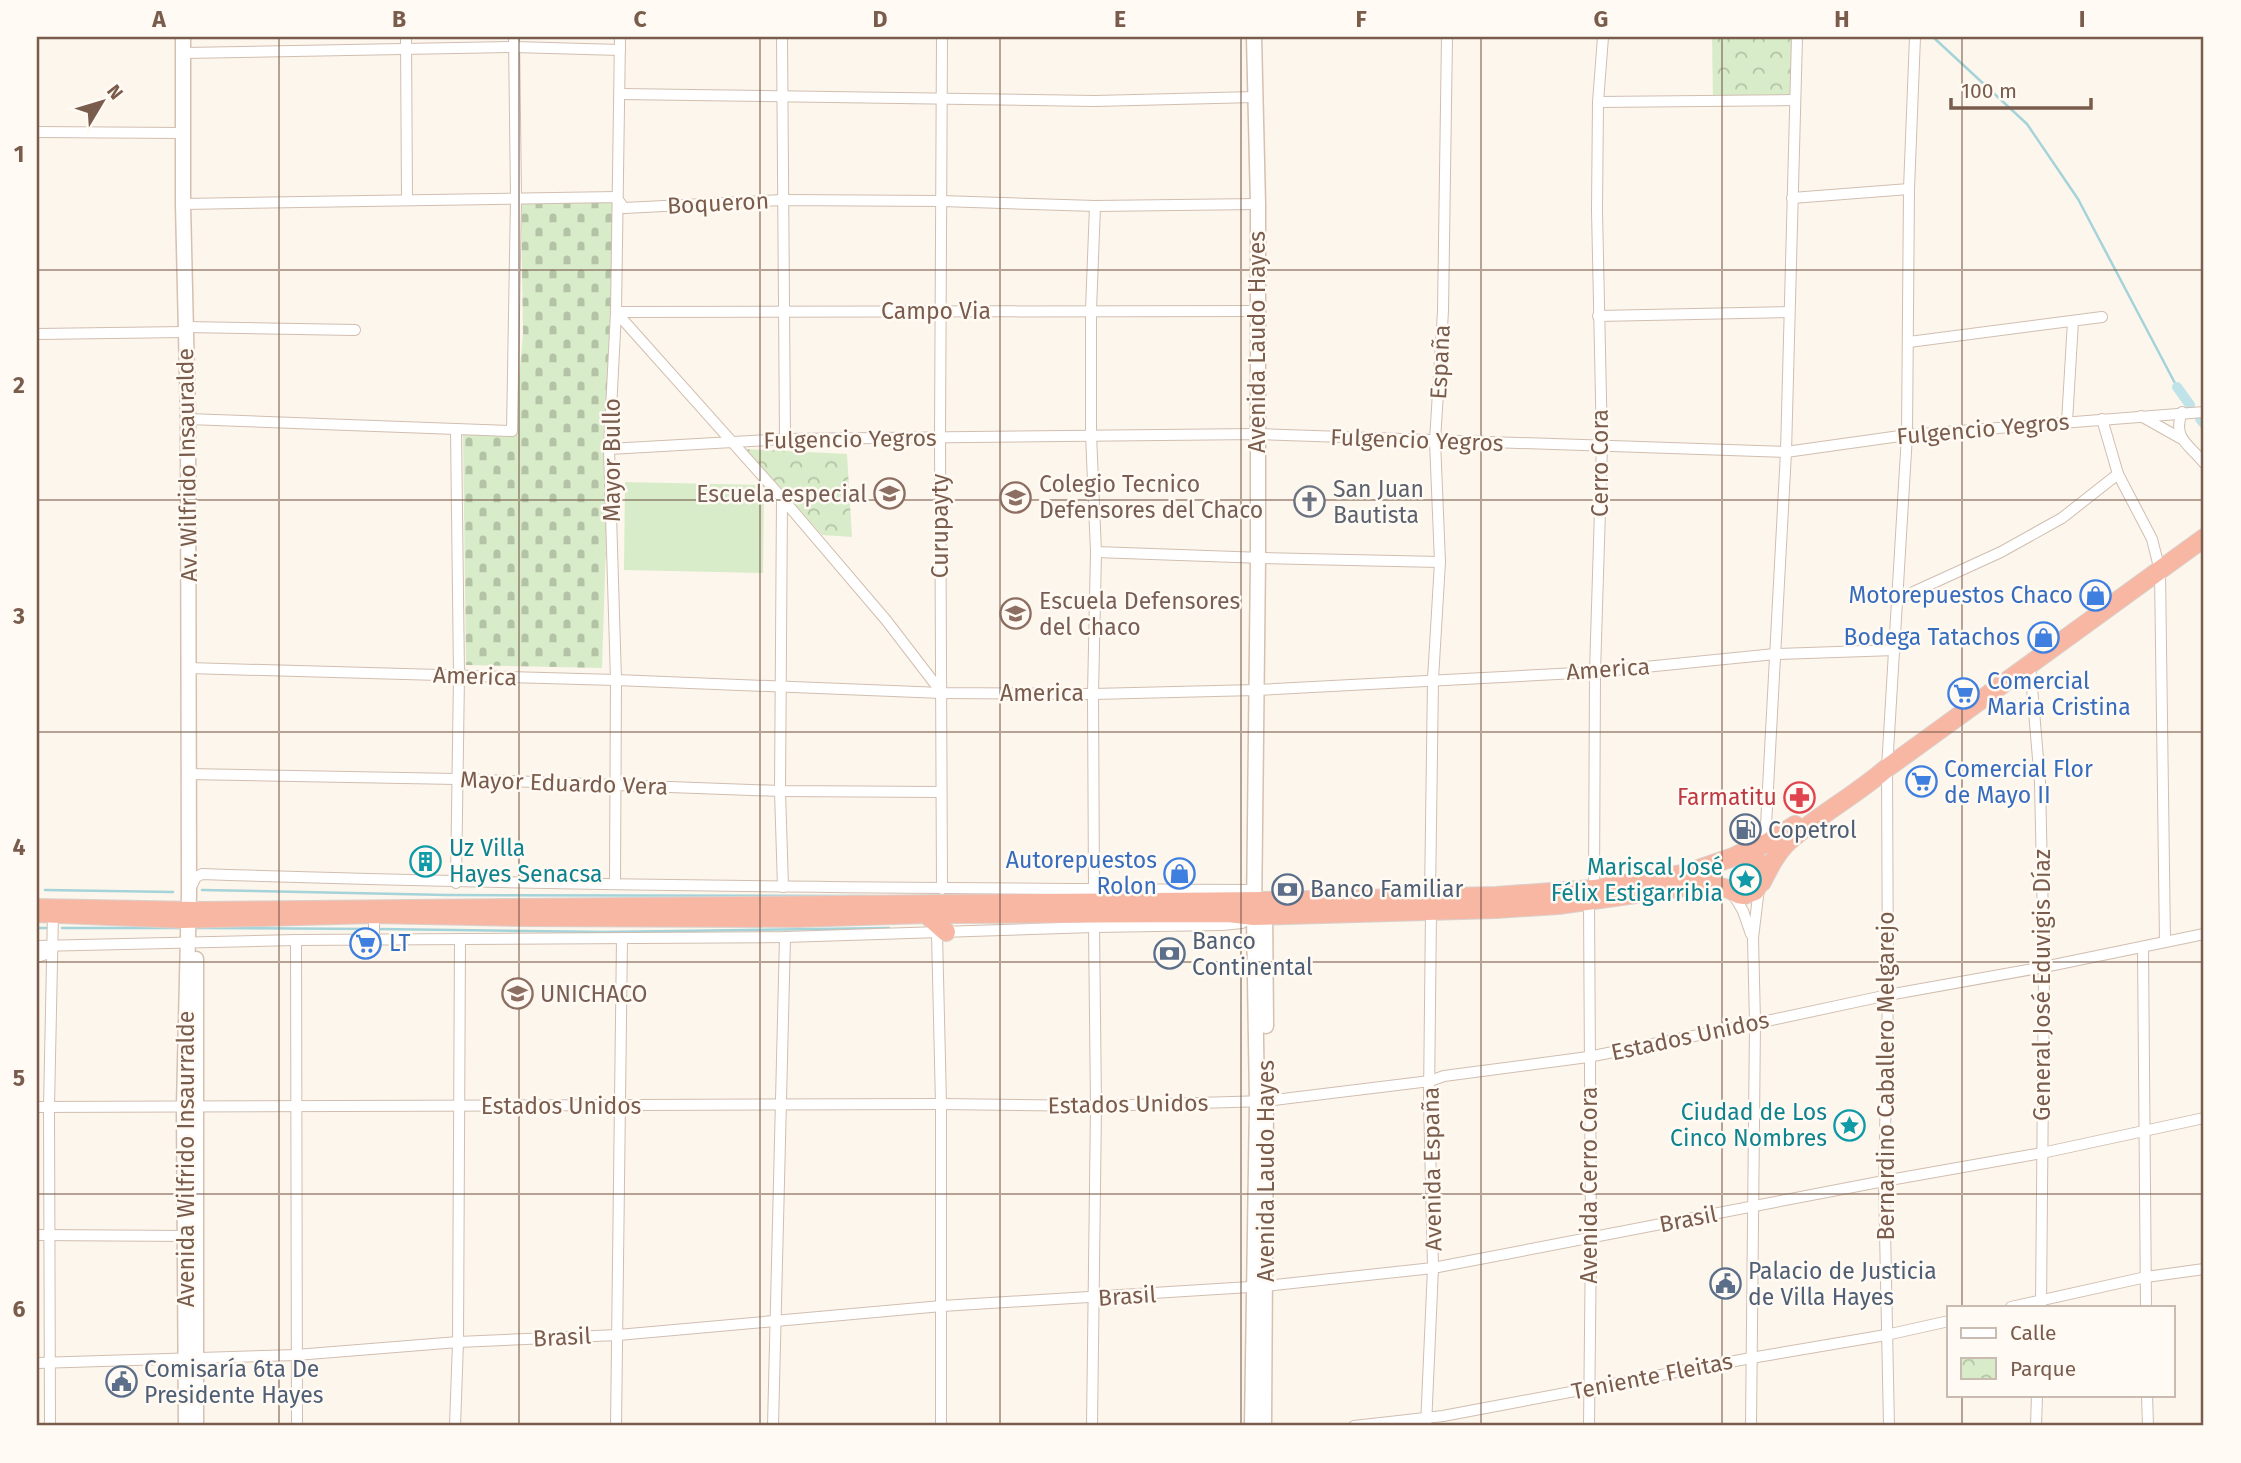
<svg xmlns="http://www.w3.org/2000/svg" width="2241" height="1463" viewBox="0 0 2241 1463" font-family="'Fira Sans',sans-serif">
  <style>
    .cemetery { fill: url(#cemetery-stones) }
    .park { fill: url(#park-crowns) }
    .garden { fill: #d8ecc9 }
    .lines { fill: none; stroke-linecap: round; stroke-linejoin: round }
    .stream { stroke: #a5d3da; stroke-width: 2.5 }
    .canal { stroke: #bfe3e8; stroke-width: 10 }
    .street-casing { stroke: #d1beb0; stroke-width: 12 }
    .secondary-casing { stroke: #d6c0b0; stroke-width: 17 }
    .highway-casing { stroke: #dad1cd; stroke-width: 20 }
    .street { stroke: #fff; stroke-width: 10 }
    .secondary { stroke: #fff; stroke-width: 14 }
    .highway { stroke: #f7b7a3; stroke-width: 18 }
    .grid { fill: none; stroke: #7a5c4d; stroke-width: 2; stroke-opacity: 0.55 }
    .labels { text-anchor: middle; stroke-width: 5; stroke-linejoin: round; paint-order: stroke }
    .street-label { font-size: 23px; fill: #7a5c4d; stroke: #fffaf3 }
    .education-label { font-size: 23px; fill: #785e54; stroke: #fffaf3; text-anchor: start }
    .worship-label { font-size: 23px; fill: #5b616d; stroke: #fffaf3; text-anchor: start }
    .shop-label { font-size: 23px; fill: #366cbe; stroke: #fffaf3; text-anchor: end }
    .health-label { font-size: 23px; fill: #be3a42; stroke: #fffaf3; text-anchor: end }
    .service-label { font-size: 23px; fill: #4e5e75; stroke: #fffaf3; text-anchor: start }
    .culture-label { font-size: 23px; fill: #0d838f; stroke: #fffaf3; text-anchor: end }
    .neatline { fill: none; stroke: #7a5c4d; stroke-width: 2.5 }
    .grid-label { font-size: 23px; text-anchor: middle; font-weight: bold; fill: #7a5c4d }
  </style>
  <defs>
    <pattern id="cemetery-stones" width="16" height="16" patternUnits="userSpaceOnUse" patternTransform="scale(1.75)"><rect width="16" height="16" fill="#d8ecc9"/><path d="M2 7V4a2 2 0 0 1 4 0v3zM10 15v-3a2 2 0 0 1 4 0v3z" fill="#b4c2a5"/></pattern>
    <pattern id="park-crowns" width="20" height="18" patternUnits="userSpaceOnUse" patternTransform="scale(1.75)"><rect width="20" height="18" fill="#d8ecc9"/><path d="M2 6a3 3 0 1 1 6 0M12 15a3 3 0 1 1 6 0" fill="none" stroke="#b4c2a5"/></pattern>
  </defs>
  <rect width="100%" height="100%" fill="#fdf6ec"/>
  <!-- cemetery -->
  <polygon class="cemetery" points="521,203 613,203 609,449 602,668 466,665 463,434 514,433 523,334"/>
  <!-- park -->
  <g class="park">
    <polygon points="1712,37 1797,37 1795,100 1713,99"/>
    <polygon points="746,449 847,454 852,537 822,535"/>
  </g>
  <!-- garden -->
  <polygon class="garden" points="625,482 764,485 763,573 624,570"/>
  <g class="lines">
    <!-- stream -->
    <g class="stream">
      <polyline points="1933,37 2027,124 2078,199 2177,387"/>
      <polyline points="45,890 173,892"/>
      <polyline points="202,890 447,895 866,896"/>
      <polyline points="37,928 47,928"/>
      <polyline points="62,928 181,928"/>
      <polyline points="196,928 372,929"/>
      <polyline points="378,929 604,932 889,928"/>
    </g>
    <!-- canal -->
    <g class="canal">
      <polyline points="2177,387 2190,405"/>
      <polyline points="2200,419 2204,424"/>
    </g>
    <defs>
      <g id="street">
        <polyline points="406,37 407,200"/>
        <polyline points="782,37 785,439"/>
        <polyline points="942,37 940,438 942,889"/>
        <polyline points="183,53 514,47 620,50"/>
        <polyline points="620,94 1095,101 1255,97"/>
        <polyline points="1598,102 1795,100"/>
        <polyline points="37,132 183,133"/>
        <polyline points="1792,198 1909,189"/>
        <polyline points="183,204 616,197 624,208 783,200 941,201 1095,206 1258,204"/>
        <polyline points="616,312 1257,311"/>
        <polyline points="616,312 782,498 886,620 942,693"/>
        <polyline points="1598,316 1788,312"/>
        <polyline points="186,327 355,330"/>
        <polyline points="37,334 185,332"/>
        <polyline points="1909,342 2102,317"/>
        <path d="M2182,412C2172,439 2189,444 2204,463"/>
        <polyline points="2141,416 2180,438"/>
        <polyline points="188,419 512,431 516,198 514,37"/>
        <polyline points="2102,419 2118,474 2152,539 2160,571 2165,942"/>
        <polyline points="2067,422 2073,321"/>
        <polyline points="609,449 785,439 1257,434 1786,452 1907,435 2204,412"/>
        <polyline points="782,498 780,791 783,887"/>
        <polyline points="1096,552 1263,558 1440,562"/>
        <polyline points="1898,599 2001,552 2062,518 2118,474"/>
        <polyline points="2030,664 2040,782 2044,967 2041,1307"/>
        <polyline points="188,668 616,680 942,693 1093,694 1256,690 1595,672 1775,654 1895,650"/>
        <polyline points="187,774 457,779 780,791 940,792"/>
        <polyline points="1765,844 1786,452 1797,37"/>
        <polyline points="456,883 459,675 456,430"/>
        <polyline points="615,883 616,680 609,449 616,312 620,37"/>
        <path d="M190,889L196,877L202,874C553,886 904,888 1256,890"/>
        <polyline points="1594,889 1595,672 1602,445 1597,210 1598,102 1603,37"/>
        <polyline points="1094,890 1093,694 1096,552 1091,434 1091,310 1095,206"/>
        <polyline points="1733,894 1743,911 1751,934"/>
        <polyline points="1430,898 1433,679 1440,562 1435,441 1443,311 1447,37"/>
        <polyline points="937,933 941,1104 941,1426"/>
        <polyline points="374,939 374,914"/>
        <polyline points="296,940 297,1426"/>
        <polyline points="37,946 296,940 785,937 1094,927 1222,925 1242,923 1251,918"/>
        <polyline points="2143,948 2146,1307"/>
        <polyline points="37,957 52,952"/>
        <polyline points="37,1107 941,1104 1096,1106 1266,1101 1430,1081 1444,1076 1588,1057 1739,1027 1888,995 2044,967 2204,934"/>
        <polyline points="37,1235 189,1236"/>
        <polyline points="2011,1307 2146,1277 2204,1269"/>
        <polyline points="37,1363 296,1355 458,1342 618,1335 942,1306 1266,1286 1433,1268 1884,1181 2042,1153 2204,1118"/>
        <polyline points="2147,1395 2148,1426"/>
        <polyline points="50,1426 49,1107 53,913"/>
        <polyline points="455,1426 458,1342 460,939"/>
        <polyline points="616,1426 622,938"/>
        <polyline points="773,1426 785,937"/>
        <polyline points="1092,1426 1096,1106 1094,927"/>
        <polyline points="1354,1426 1443,1416 1751,1358 1886,1335 1949,1321"/>
        <polyline points="1426,1426 1433,1268 1429,1099 1431,911"/>
        <polyline points="1589,1426 1591,1238 1589,902"/>
        <polyline points="1751,1426 1755,1022 1753,938 1759,888"/>
        <polyline points="1889,1426 1884,1181 1888,995 1887,768 1907,435 1909,189 1915,37"/>
        <polyline points="2036,1426 2037,1395"/>
      </g>
      <g id="secondary">
        <polyline points="183,37 183,204 188,419 189,893 184,1107 186,1426"/>
        <polyline points="1265,906 1266,1026"/>
        <polyline points="196,1426 196,959"/>
        <polyline points="1252,1426 1257,1102 1254,916 1258,558 1258,204 1254,37"/>
        <polyline points="1264,1426 1266,1095"/>
      </g>
      <g id="highway">
        <polyline points="1737,855 1765,844 1795,825"/>
        <path d="M1762,882C1769,868 1777,852 1789,841C1820,814 1856,795 1887,768L2204,538"/>
        <polyline points="37,908 196,911 1265,901 1496,896 1594,889 1687,873 1742,854 1757,860 1763,877 1755,891 1744,895 1738,894 1729,889 1706,884 1558,905 1496,909 1254,916 1228,913 926,914 797,918 522,917 374,914 183,919 37,913"/>
        <polyline points="926,914 946,932"/>
      </g>
    </defs>
    <!-- street casing -->
    <use href="#street" class="street-casing"/>
    <!-- secondary casing -->
    <use href="#secondary" class="secondary-casing"/>
    <!-- highway casing -->
    <use href="#highway" class="highway-casing"/>
    <!-- street -->
    <use href="#street" class="street"/>
    <!-- secondary -->
    <use href="#secondary" class="secondary"/>
    <!-- highway -->
    <use href="#highway" class="highway"/>
  </g>
  <!-- grid -->
  <path class="grid" d="M279,37V1426M519,37V1426M760,37V1426M1000,37V1426M1241,37V1426M1481,37V1426M1722,37V1426M1962,37V1307M37,270H2204M37,500H2204M37,732H2204M37,962H2204M37,1194H2204M1962,1395V1426"/>
  <!-- icons -->
  <defs>
    <symbol id="school-ring" viewBox="-11 -11 22 22"><circle r="9.5" fill="#fffaf3" stroke="#8d6e63" stroke-width="1.5"/><path d="M0-5L7-2L0 1L-7-2ZM-4 1L0 2.5L4 1V4Q0 6-4 4Z" fill="#8d6e63"/></symbol>
    <symbol id="church-ring" viewBox="-11 -11 22 22"><circle r="9.5" fill="#fffaf3" stroke="#6b7280" stroke-width="1.5"/><path d="M-1.2-6h2.4v3.5h3.3v2.4h-3.3V6h-2.4V-.1h-3.3v-2.4h3.3Z" fill="#6b7280"/></symbol>
    <symbol id="shop-ring" viewBox="-11 -11 22 22"><circle r="9.5" fill="#fffaf3" stroke="#3f7fe0" stroke-width="1.5"/><path d="M-5-2.5h2.3a2.7 3.5 0 0 1 5.4 0H5L5.5 6h-11ZM-1.5-2.5h3a1.5 2.3 0 0 0-3 0Z" fill="#3f7fe0"/></symbol>
    <symbol id="supermarket-ring" viewBox="-11 -11 22 22"><circle r="9.5" fill="#fffaf3" stroke="#3f7fe0" stroke-width="1.5"/><path d="M-6-5.5h2.5l.6 2H6L4.5 2H-2.5L-4.4-4H-6ZM-1.5 3.2a1.3 1.3 0 1 0 .1 0ZM3 3.2a1.3 1.3 0 1 0 .1 0Z" fill="#3f7fe0"/></symbol>
    <symbol id="pharmacy-ring" viewBox="-11 -11 22 22"><circle r="9.5" fill="#fffaf3" stroke="#e0444e" stroke-width="1.5"/><path d="M-2-6h4v4h4v4h-4v4h-4v-4h-4v-4h4Z" fill="#e0444e"/></symbol>
    <symbol id="fuel-ring" viewBox="-11 -11 22 22"><circle r="9.5" fill="#fffaf3" stroke="#5c6f8a" stroke-width="1.5"/><path d="M-5.5-6h7V0h2V4h1.3V-2.5L3-4.5l.8-.8L6-3V5H2.5V1h-1V6h-7ZM-4.2-4.7v3.2H.2V-4.7Z" fill="#5c6f8a"/></symbol>
    <symbol id="building-ring" viewBox="-11 -11 22 22"><circle r="9.5" fill="#fffaf3" stroke="#0f9aa8" stroke-width="1.5"/><path d="M-4-6H4V6H1V3H-1V6H-4ZM-2.5-4.3h1.7v1.8h-1.7ZM.8-4.3h1.7v1.8H.8ZM-2.5-1h1.7V.8h-1.7ZM.8-1h1.7V.8H.8Z" fill="#0f9aa8"/></symbol>
    <symbol id="sight-ring" viewBox="-11 -11 22 22"><circle r="9.5" fill="#fffaf3" stroke="#0f9aa8" stroke-width="1.5"/><path d="M0-6L1.8-2.2L6-1.7L2.9 1.2L3.7 5.4L0 3.3L-3.7 5.4L-2.9 1.2L-6-1.7L-1.8-2.2Z" fill="#0f9aa8"/></symbol>
    <symbol id="bank-ring" viewBox="-11 -11 22 22"><circle r="9.5" fill="#fffaf3" stroke="#5c6f8a" stroke-width="1.5"/><path d="M-6-4H6V4H-6ZM0-2.3a2.3 2.3 0 1 0 0 4.6a2.3 2.3 0 1 0 0-4.6Z" fill="#5c6f8a"/></symbol>
    <symbol id="civic-ring" viewBox="-11 -11 22 22"><circle r="9.5" fill="#fffaf3" stroke="#5c6f8a" stroke-width="1.5"/><path d="M-.6-6.5H3V-4.5H.6V-3L4-1V1h2V6H-6V1h2V-1L-.6-3ZM-1.2 2.5V6h2.4V2.5Z" fill="#5c6f8a"/></symbol>
  </defs>
  <g fill-rule="evenodd">
    <use href="#school-ring" x="872" y="476" width="35" height="35"/>
    <use href="#school-ring" x="998" y="480" width="35" height="35"/>
    <use href="#church-ring" x="1292" y="484" width="35" height="35"/>
    <use href="#shop-ring" x="2078" y="578" width="35" height="35"/>
    <use href="#school-ring" x="998" y="596" width="35" height="35"/>
    <use href="#shop-ring" x="2026" y="620" width="35" height="35"/>
    <use href="#supermarket-ring" x="1946" y="676" width="35" height="35"/>
    <use href="#supermarket-ring" x="1904" y="764" width="35" height="35"/>
    <use href="#pharmacy-ring" x="1782" y="780" width="35" height="35"/>
    <use href="#fuel-ring" x="1728" y="812" width="35" height="35"/>
    <use href="#building-ring" x="408" y="844" width="35" height="35"/>
    <use href="#shop-ring" x="1162" y="856" width="35" height="35"/>
    <use href="#sight-ring" x="1728" y="862" width="35" height="35"/>
    <use href="#bank-ring" x="1270" y="872" width="35" height="35"/>
    <use href="#supermarket-ring" x="348" y="926" width="35" height="35"/>
    <use href="#bank-ring" x="1152" y="936" width="35" height="35"/>
    <use href="#school-ring" x="500" y="976" width="35" height="35"/>
    <use href="#sight-ring" x="1832" y="1108" width="35" height="35"/>
    <use href="#civic-ring" x="1708" y="1266" width="35" height="35"/>
    <use href="#civic-ring" x="104" y="1364" width="35" height="35"/>
  </g>
  <g class="labels">
    <!-- street labels -->
    <g class="street-label">
      <text transform="translate(718 203) rotate(-3)" y="8">Boqueron</text>
      <text x="936" y="319">Campo Via</text>
      <text transform="translate(1257 342) rotate(-90)" y="8">Avenida Laudo Hayes</text>
      <text transform="translate(1440 362) rotate(-87)" y="8">España</text>
      <text transform="translate(1983 429) rotate(-5)" y="8">Fulgencio Yegros</text>
      <text transform="translate(850 439) rotate(-1)" y="8">Fulgencio Yegros</text>
      <text transform="translate(1417 440) rotate(2)" y="8">Fulgencio Yegros</text>
      <text transform="translate(612 460) rotate(-90)" y="8">Mayor Bullo</text>
      <text transform="translate(1600 463) rotate(-90)" y="8">Cerro Cora</text>
      <text transform="translate(187 465) rotate(-91)" y="8">Av. Wilfrido Insauralde</text>
      <text transform="translate(940 526) rotate(-90)" y="8">Curupayty</text>
      <text transform="translate(1608 669) rotate(-4)" y="8">America</text>
      <text transform="translate(475 676) rotate(2)" y="8">America</text>
      <text x="1042" y="701">America</text>
      <text transform="translate(564 783) rotate(2)" y="8">Mayor Eduardo Vera</text>
      <text transform="translate(2042 985) rotate(-90)" y="8">General José Eduvigis Díaz</text>
      <text transform="translate(1690 1036) rotate(-12)" y="8">Estados Unidos</text>
      <text transform="translate(1886 1076) rotate(-90)" y="8">Bernardino Caballero Melgarejo</text>
      <text transform="translate(1128 1104) rotate(-1)" y="8">Estados Unidos</text>
      <text x="561" y="1114">Estados Unidos</text>
      <text transform="translate(186 1159) rotate(-90)" y="8">Avenida Wilfrido Insaurralde</text>
      <text transform="translate(1432 1169) rotate(-91)" y="8">Avenida España</text>
      <text transform="translate(1266 1171) rotate(-90)" y="8">Avenida Laudo Hayes</text>
      <text transform="translate(1589 1185) rotate(-90)" y="8">Avenida Cerro Cora</text>
      <text transform="translate(1688 1219) rotate(-11)" y="8">Brasil</text>
      <text transform="translate(1127 1296) rotate(-4)" y="8">Brasil</text>
      <text transform="translate(562 1337) rotate(-3)" y="8">Brasil</text>
      <text transform="translate(1652 1376) rotate(-11)" y="8">Teniente Fleitas</text>
    </g>
    <!-- education labels -->
    <g class="education-label">
      <text x="1039" y="492">Colegio Tecnico<tspan x="1039" dy="26">Defensores del Chaco</tspan></text>
      <text x="867" y="502" text-anchor="end">Escuela especial</text>
      <text x="1039" y="609">Escuela Defensores<tspan x="1039" dy="26">del Chaco</tspan></text>
      <text x="540" y="1002">UNICHACO</text>
    </g>
    <!-- worship labels -->
    <g class="worship-label">
      <text x="1333" y="497">San Juan<tspan x="1333" dy="26">Bautista</tspan></text>
    </g>
    <!-- shop labels -->
    <g class="shop-label">
      <text x="2073" y="603">Motorepuestos Chaco</text>
      <text x="2020" y="645">Bodega Tatachos</text>
      <text x="1987" y="689" text-anchor="start">Comercial<tspan x="1987" dy="26">Maria Cristina</tspan></text>
      <text x="1944" y="777" text-anchor="start">Comercial Flor<tspan x="1944" dy="26">de Mayo II</tspan></text>
      <text x="1157" y="868">Autorepuestos<tspan x="1157" dy="26">Rolon</tspan></text>
      <text x="389" y="951" text-anchor="start">LT</text>
    </g>
    <!-- health labels -->
    <g class="health-label">
      <text x="1777" y="805">Farmatitu</text>
    </g>
    <!-- service labels -->
    <g class="service-label">
      <text x="1768" y="838">Copetrol</text>
      <text x="1310" y="897">Banco Familiar</text>
      <text x="1192" y="949">Banco<tspan x="1192" dy="26">Continental</tspan></text>
      <text x="1748" y="1279">Palacio de Justicia<tspan x="1748" dy="26">de Villa Hayes</tspan></text>
      <text x="144" y="1377">Comisaría 6ta De<tspan x="144" dy="26">Presidente Hayes</tspan></text>
    </g>
    <!-- culture labels -->
    <g class="culture-label">
      <text x="449" y="856" text-anchor="start">Uz Villa<tspan x="449" dy="26">Hayes Senacsa</tspan></text>
      <text x="1723" y="875">Mariscal José<tspan x="1723" dy="26">Félix Estigarribia</tspan></text>
      <text x="1827" y="1120">Ciudad de Los<tspan x="1827" dy="26">Cinco Nombres</tspan></text>
    </g>
  </g>
  <!-- border -->
  <rect width="2241" height="1463" fill="none" stroke="#fffaf3" stroke-width="77"/>
  <!-- legend -->
  <rect x="1947" y="1306" width="228" height="91" fill="#fffaf3" stroke="#cabbb1" stroke-width="2"/>
  <rect x="1961" y="1328" width="35" height="10" fill="#ffffff" stroke="#cabbb1" stroke-width="2"/>
  <text x="2010" y="1340" font-size="21" fill="#7a5c4d">Calle</text>
  <rect x="1961" y="1358" width="35" height="21" fill="url(#park-crowns)" stroke="#cabbb1" stroke-width="2"/>
  <text x="2010" y="1376" font-size="21" fill="#7a5c4d">Parque</text>
  <!-- north arrow -->
  <g transform="translate(102 102) rotate(52)" stroke="#fffaf3" stroke-width="5" paint-order="stroke">
  <path d="M0-5L12 26L0 18L-12 26Z" fill="#7a5c4d"/>
  <text y="-10" font-size="19" font-weight="bold" text-anchor="middle" fill="#7a5c4d">N</text>
  </g>
  <!-- scale -->
  <path d="M1951 98v10h140v-10" fill="none" stroke="#7a5c4d" stroke-width="3.5"/>
  <text x="1961" y="98" font-size="21" fill="#7a5c4d" stroke="#fffaf3" stroke-width="5" paint-order="stroke">100 m</text>
  <rect x="38" y="38" width="2164" height="1386" class="neatline"/>
  <g class="grid-label">
    <text x="159" y="27">A</text>
    <text x="399" y="27">B</text>
    <text x="640" y="27">C</text>
    <text x="880" y="27">D</text>
    <text x="1120" y="27">E</text>
    <text x="1361" y="27">F</text>
    <text x="1601" y="27">G</text>
    <text x="1842" y="27">H</text>
    <text x="2082" y="27">I</text>
    <text x="19" y="162">1</text>
    <text x="19" y="393">2</text>
    <text x="19" y="624">3</text>
    <text x="19" y="855">4</text>
    <text x="19" y="1086">5</text>
    <text x="19" y="1317">6</text>
  </g>
</svg>
